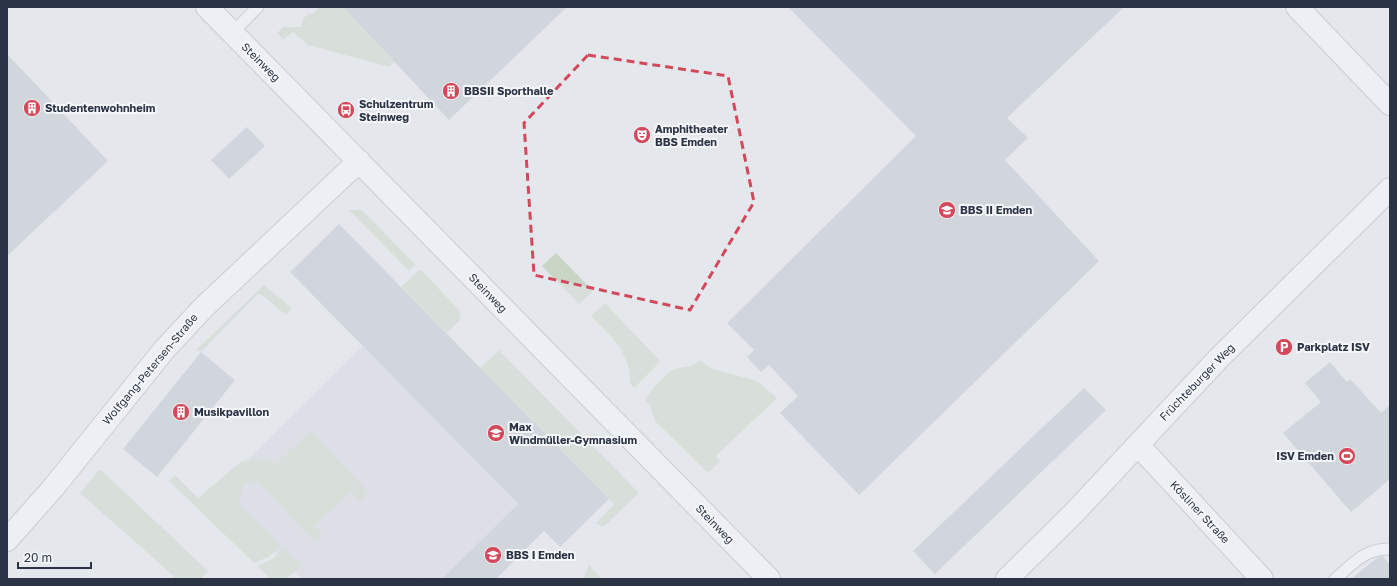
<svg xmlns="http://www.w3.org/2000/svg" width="1397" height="586" viewBox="0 0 1397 586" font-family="'Golos Text',sans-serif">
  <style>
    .built { fill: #d2d6de }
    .green { fill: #c9d6c5 }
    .building { fill: #bbc0ca }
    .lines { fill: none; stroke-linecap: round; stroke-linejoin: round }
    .service-casing { stroke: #a9aeb7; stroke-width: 13 }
    .minor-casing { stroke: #a9aeb7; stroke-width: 24 }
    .tertiary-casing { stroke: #a9aeb7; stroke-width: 24 }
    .service { stroke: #f7f8fa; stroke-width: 11 }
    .minor { stroke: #f7f8fa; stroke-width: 22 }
    .tertiary { stroke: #f7f8fa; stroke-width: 22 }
    .marked { fill: none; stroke: #d1495b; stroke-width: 3; stroke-dasharray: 8 5; stroke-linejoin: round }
    .labels { text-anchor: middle; stroke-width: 4; stroke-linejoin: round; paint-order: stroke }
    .street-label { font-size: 11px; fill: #2b3445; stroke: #f4f6f9 }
    .poi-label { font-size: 11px; font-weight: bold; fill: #2b3445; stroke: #f4f6f9; text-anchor: start }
  </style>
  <rect width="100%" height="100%" fill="#e4e7ec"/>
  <!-- built -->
  <polygon class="built" points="363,346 518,504 442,579 425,579 423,577 421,579 302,579 216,491"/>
  <!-- green -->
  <g class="green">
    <polygon points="320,7 357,7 350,14 394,62 389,67 308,45 293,32 283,39 277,33 283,27 301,27 303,19 309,13 312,14"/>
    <polygon points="349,210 362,210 416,265 409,271"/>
    <polygon points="556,253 593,291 579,304 542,266"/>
    <polygon points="420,269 460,311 460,320 447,333 401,287"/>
    <polygon points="264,285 292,308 286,315 259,293 201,352 197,349"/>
    <path d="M605,303L660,361L655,367L634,388L630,383C630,351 612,338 591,316Z"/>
    <polygon points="499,350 639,493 603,527 596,523 614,504 480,368"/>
    <path d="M700,360L710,368L757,381L777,398L716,456L720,461L708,473L655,421L650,406L646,401C647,393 666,373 673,370C684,365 690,369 700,360Z"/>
    <polygon points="311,431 369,493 360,501 351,492 315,526 323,535 315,543 257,481 244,484 238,504 282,546 268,557 254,563 169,481 175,475 198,498 242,461 265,459 275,464"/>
    <polygon points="100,469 208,571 200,579 177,579 80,493"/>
    <polygon points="285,548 302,565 286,579 271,579 257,566 271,560"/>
    <polygon points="589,565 602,579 583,579"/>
  </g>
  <!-- building -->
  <g class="building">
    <polygon points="343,7 567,7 449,120"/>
    <polygon points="788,7 1124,7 1007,118 1028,138 1005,160 1099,261 859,495 780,413 798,396 769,365 761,372 747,357 754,350 727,323 916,136"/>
    <polygon points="7,54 108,161 7,256"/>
    <polygon points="247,127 265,146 229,179 211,160"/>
    <polygon points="339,224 609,499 560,547 544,531 496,579 442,579 518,504 290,272"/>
    <polygon points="201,352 235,380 157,477 123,449"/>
    <polygon points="1330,362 1347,382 1350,379 1381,413 1390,405 1390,479 1351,512 1283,433 1321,402 1305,383"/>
    <polygon points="1084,388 1106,410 935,574 913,551"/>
    <polygon points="1383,556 1390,565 1390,579 1351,579 1378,557"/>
  </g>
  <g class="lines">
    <defs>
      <g id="service">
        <polyline points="232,33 258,7"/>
        <path d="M1335,579C1353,564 1365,548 1390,549"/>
      </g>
      <g id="minor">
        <polyline points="1297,7 1390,104"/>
        <polyline points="1138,445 1262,579"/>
        <polyline points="7,540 53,488 164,350 203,308 359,161"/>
        <polyline points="1007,579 1073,514 1219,358 1390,189"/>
      </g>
      <polyline id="tertiary" points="207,7 769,579"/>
    </defs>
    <!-- service casing -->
    <use href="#service" class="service-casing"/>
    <!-- minor casing -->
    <use href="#minor" class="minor-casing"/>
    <!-- tertiary casing -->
    <use href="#tertiary" class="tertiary-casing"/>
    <!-- service -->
    <use href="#service" class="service"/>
    <!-- minor -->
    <use href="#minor" class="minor"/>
    <!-- tertiary -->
    <use href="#tertiary" class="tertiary"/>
  </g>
  <!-- marked area -->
  <path d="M0 0H1397V586H0ZM588,55L728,76L754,202L690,310L534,275L524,123Z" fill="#e4e7ec" fill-opacity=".55" fill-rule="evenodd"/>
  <path class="marked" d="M588,55L728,76L754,202L690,310L534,275L524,123Z"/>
  <!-- icons -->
  <defs>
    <symbol id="building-disc" viewBox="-11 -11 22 22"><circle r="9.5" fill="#d1495b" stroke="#f4f6f9"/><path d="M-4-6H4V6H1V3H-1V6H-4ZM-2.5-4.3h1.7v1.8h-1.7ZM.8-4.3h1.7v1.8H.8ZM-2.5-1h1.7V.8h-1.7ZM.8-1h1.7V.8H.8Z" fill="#fff"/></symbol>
    <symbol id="bus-disc" viewBox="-11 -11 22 22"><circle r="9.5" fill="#d1495b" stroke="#f4f6f9"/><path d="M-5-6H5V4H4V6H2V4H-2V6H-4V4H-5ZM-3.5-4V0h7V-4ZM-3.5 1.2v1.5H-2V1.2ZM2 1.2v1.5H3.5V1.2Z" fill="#fff"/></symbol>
    <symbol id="theatre-disc" viewBox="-11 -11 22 22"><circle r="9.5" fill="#d1495b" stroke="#f4f6f9"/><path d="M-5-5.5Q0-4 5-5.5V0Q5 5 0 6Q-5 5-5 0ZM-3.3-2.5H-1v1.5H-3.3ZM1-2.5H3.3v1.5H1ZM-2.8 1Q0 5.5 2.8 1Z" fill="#fff"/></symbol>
    <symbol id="school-disc" viewBox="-11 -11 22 22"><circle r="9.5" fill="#d1495b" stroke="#f4f6f9"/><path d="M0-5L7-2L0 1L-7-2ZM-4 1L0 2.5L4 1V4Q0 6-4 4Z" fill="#fff"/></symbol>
    <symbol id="parking-disc" viewBox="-11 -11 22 22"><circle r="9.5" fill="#d1495b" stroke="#f4f6f9"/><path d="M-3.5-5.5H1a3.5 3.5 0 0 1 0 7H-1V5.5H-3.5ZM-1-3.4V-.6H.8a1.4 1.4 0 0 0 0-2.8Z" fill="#fff"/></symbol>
    <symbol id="stadium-disc" viewBox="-11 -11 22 22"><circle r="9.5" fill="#d1495b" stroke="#f4f6f9"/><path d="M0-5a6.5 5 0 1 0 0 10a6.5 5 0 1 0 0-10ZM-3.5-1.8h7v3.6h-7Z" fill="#fff"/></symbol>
  </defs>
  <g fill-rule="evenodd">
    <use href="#building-disc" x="441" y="81" width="20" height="20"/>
    <use href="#building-disc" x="22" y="98" width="20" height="20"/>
    <use href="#bus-disc" x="336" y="100" width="20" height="20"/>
    <use href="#theatre-disc" x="632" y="125" width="20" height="20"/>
    <use href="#school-disc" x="937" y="200" width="20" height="20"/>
    <use href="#parking-disc" x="1274" y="337" width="20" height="20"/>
    <use href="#building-disc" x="171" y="402" width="20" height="20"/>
    <use href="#school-disc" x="486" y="423" width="20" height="20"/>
    <use href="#stadium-disc" x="1337" y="446" width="20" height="20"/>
    <use href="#school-disc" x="483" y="545" width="20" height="20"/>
  </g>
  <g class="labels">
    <!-- street labels -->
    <g class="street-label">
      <text transform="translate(261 62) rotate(45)" y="4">Steinweg</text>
      <text transform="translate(488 293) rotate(46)" y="4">Steinweg</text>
      <text transform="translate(150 369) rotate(-50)" y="4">Wolfgang-Petersen-Straße</text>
      <text transform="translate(1197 382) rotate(-46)" y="4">Früchteburger Weg</text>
      <text transform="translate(1200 512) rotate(47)" y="4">Kösliner Straße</text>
      <text transform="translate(715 524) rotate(46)" y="4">Steinweg</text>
    </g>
    <!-- poi labels -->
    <g class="poi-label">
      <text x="464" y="95">BBSII Sporthalle</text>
      <text x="359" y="108">Schulzentrum<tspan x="359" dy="13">Steinweg</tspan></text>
      <text x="45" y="112">Studentenwohnheim</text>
      <text x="655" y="133">Amphitheater<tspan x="655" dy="13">BBS Emden</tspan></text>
      <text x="960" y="214">BBS II Emden</text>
      <text x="1297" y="351">Parkplatz ISV</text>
      <text x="194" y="416">Musikpavillon</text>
      <text x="509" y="431">Max<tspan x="509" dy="13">Windmüller-Gymnasium</tspan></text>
      <text x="1334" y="460" text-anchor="end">ISV Emden</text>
      <text x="506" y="559">BBS I Emden</text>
    </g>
  </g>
  <!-- border -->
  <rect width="1397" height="586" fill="none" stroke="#2b3445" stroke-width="16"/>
  <!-- scale -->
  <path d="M18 562v6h73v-6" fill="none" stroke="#2b3445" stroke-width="2"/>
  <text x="24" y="562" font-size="12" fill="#2b3445" stroke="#f4f6f9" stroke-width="3" paint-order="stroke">20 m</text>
</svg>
